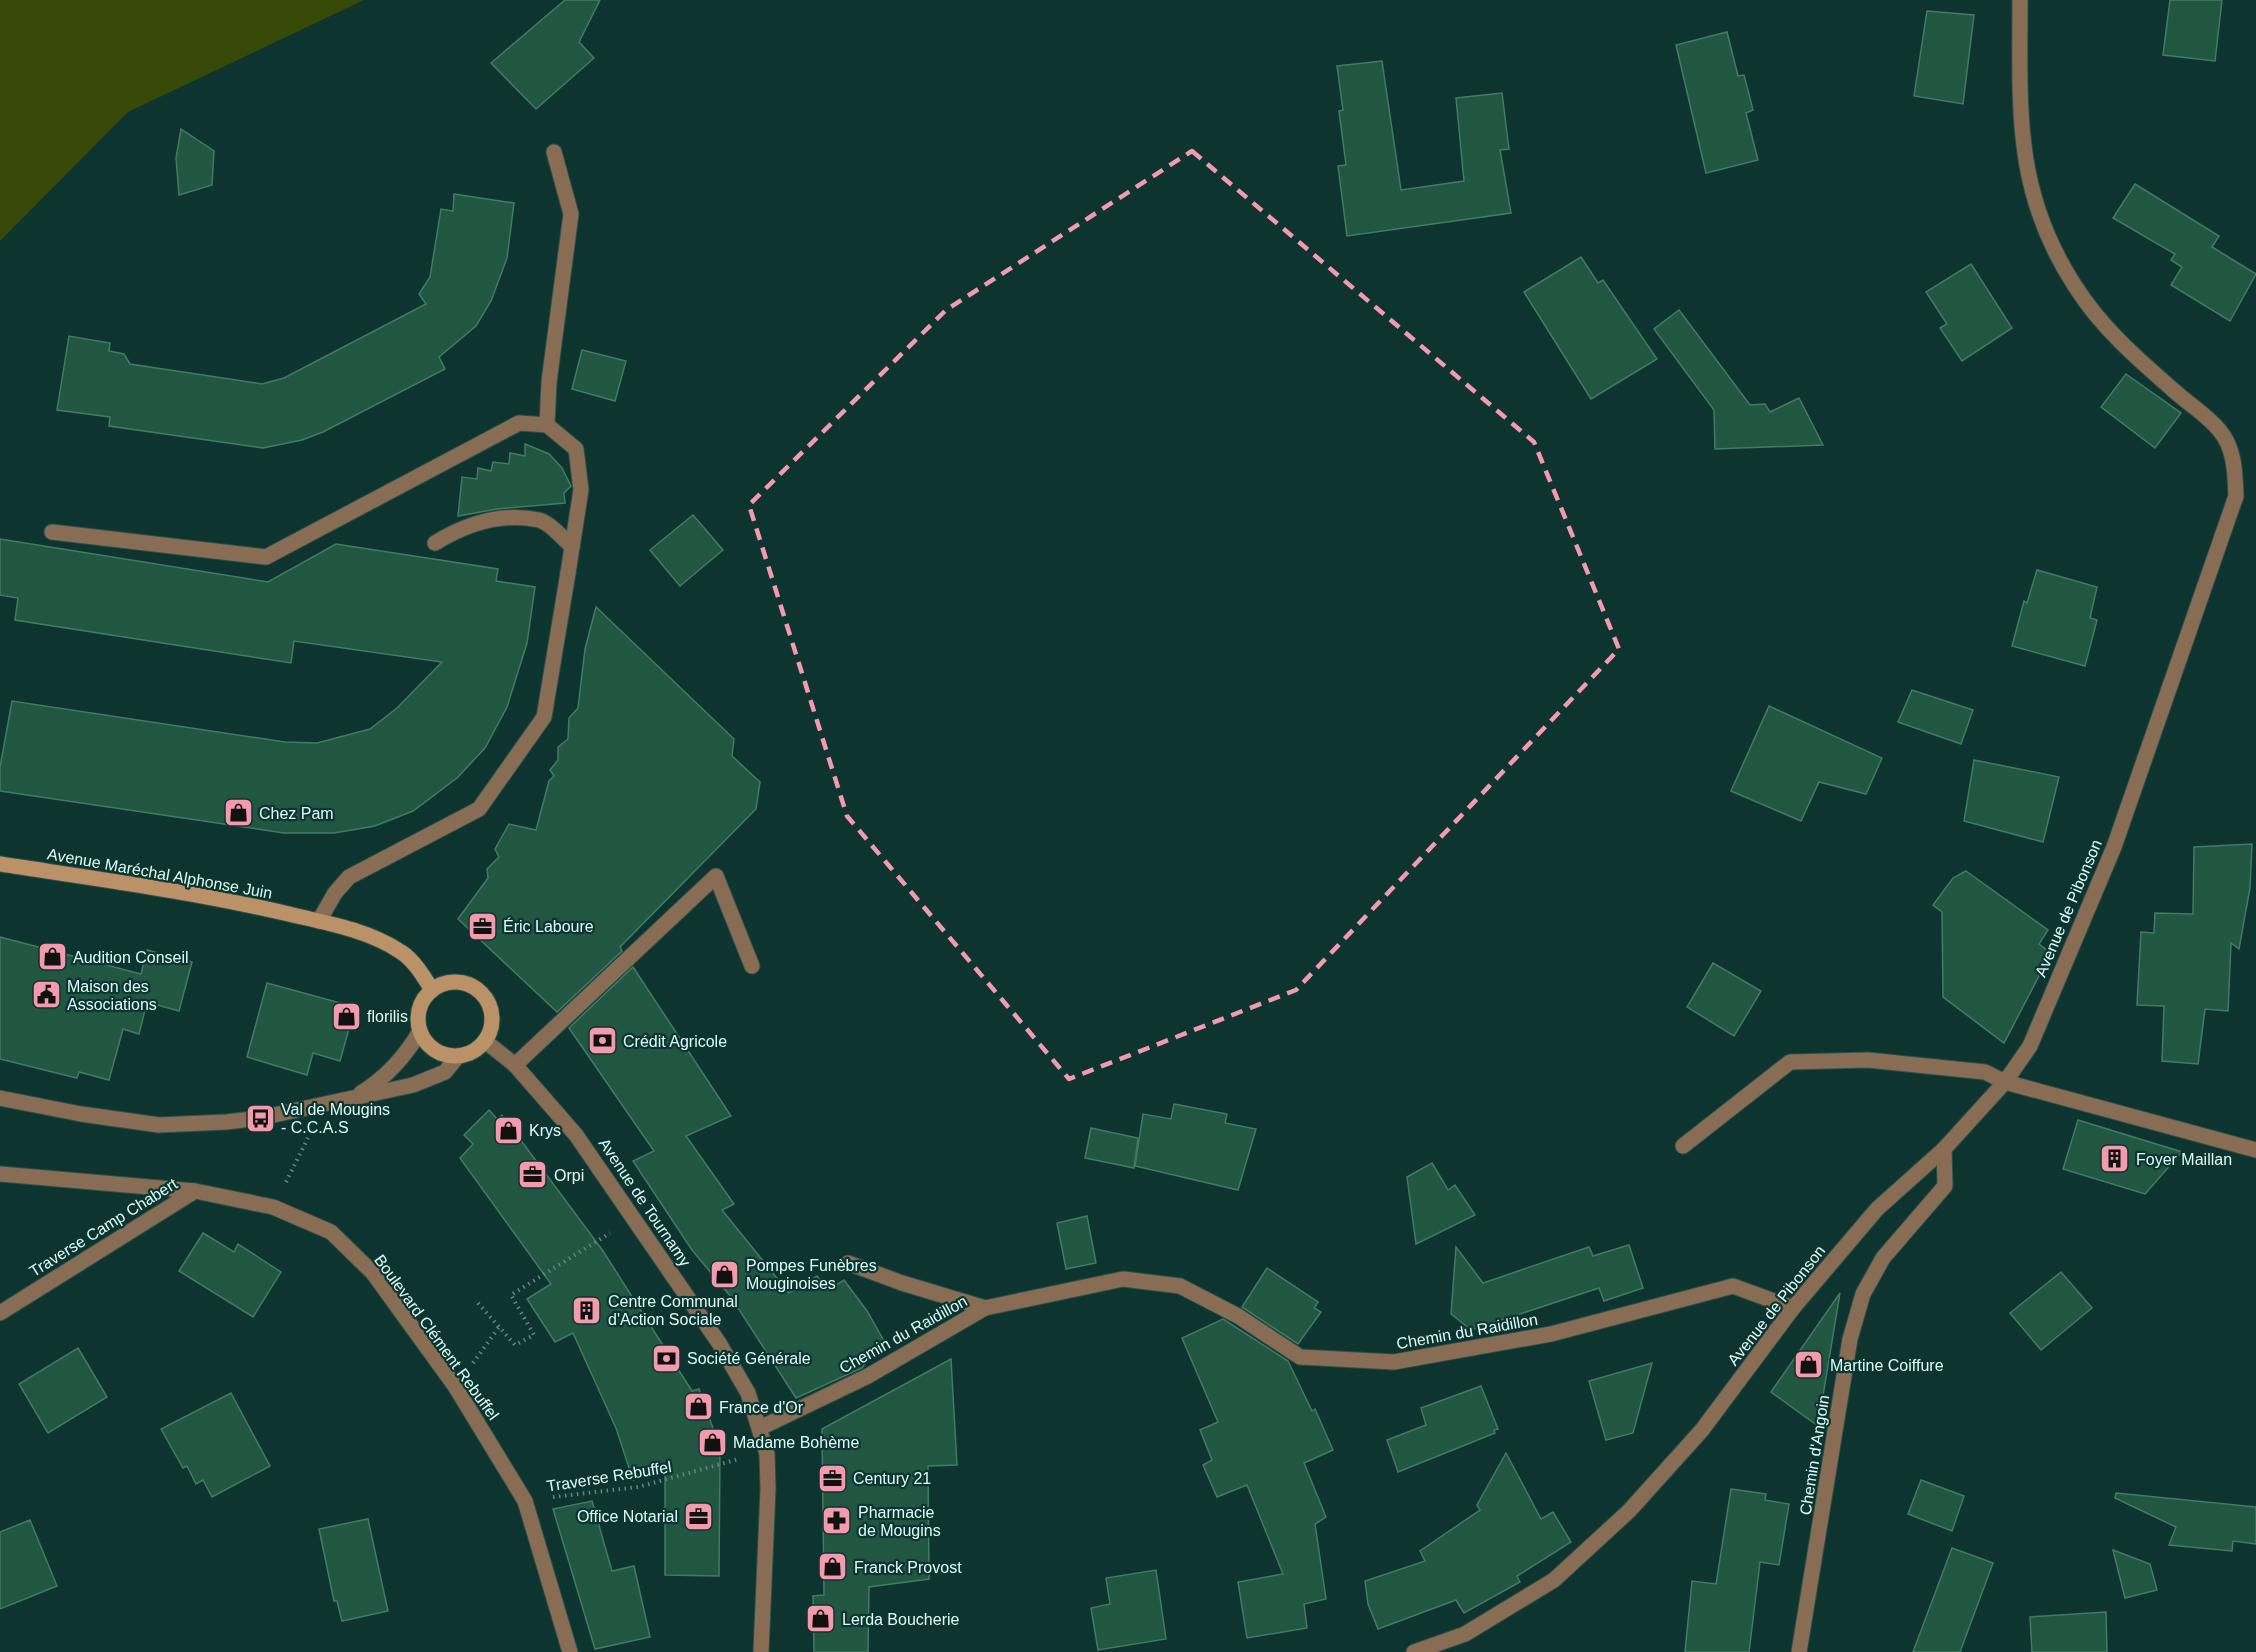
<svg xmlns="http://www.w3.org/2000/svg" width="2256" height="1652" viewBox="0 0 2256 1652" font-family="Arial,sans-serif">
  <style>
    .green { fill: #364906 }
    .building { fill: #215642; stroke: #427b63; stroke-width: 1.5 }
    .lines { fill: none; stroke-linecap: round; stroke-linejoin: round }
    .service-casing { stroke: #2b504c; stroke-width: 17 }
    .minor-casing { stroke: #2b504c; stroke-width: 17 }
    .tertiary-casing { stroke: #2b504c; stroke-width: 17 }
    .secondary-casing { stroke: #2b504c; stroke-width: 17 }
    .path { stroke: #628682; stroke-width: 4; stroke-dasharray: 1.5 4.5; stroke-linecap: butt }
    .service { stroke: #886d54; stroke-width: 15 }
    .minor { stroke: #886d54; stroke-width: 15 }
    .tertiary { stroke: #886d54; stroke-width: 15 }
    .secondary { stroke: #bb9167; stroke-width: 15 }
    .marked { fill: none; stroke: #f29aae; stroke-width: 4.5; stroke-dasharray: 12 8; stroke-linejoin: round }
    .labels { text-anchor: middle; stroke-width: 4.5; stroke-linejoin: round; paint-order: stroke }
    .poi-label { font-size: 16px; fill: #dbfdf8; stroke: #0e3430; text-anchor: start }
    .street-label { font-size: 16px; fill: #dbfdf8; stroke: #0e3430 }
  </style>
  <rect width="100%" height="100%" fill="#0e3430"/>
  <!-- green -->
  <polygon class="green" points="0,0 364,0 128,112 0,241"/>
  <!-- building -->
  <g class="building">
    <polygon points="565,0 600,0 579,42 594,58 536,109 491,63"/>
    <polygon points="2170,0 2222,0 2215,61 2163,55"/>
    <polygon points="1927,11 1974,15 1963,104 1914,96"/>
    <polygon points="1727,32 1738,76 1744,75 1753,110 1746,113 1758,160 1706,173 1676,45"/>
    <polygon points="1382,61 1401,190 1464,181 1456,98 1502,93 1509,149 1500,150 1511,213 1347,236 1338,166 1346,165 1339,111 1343,110 1337,66"/>
    <polygon points="181,129 214,151 212,185 179,195 176,158"/>
    <polygon points="2135,184 2219,236 2212,247 2256,274 2230,321 2171,285 2182,267 2171,260 2175,254 2113,218"/>
    <polygon points="454,194 514,203 507,258 491,301 476,326 439,357 445,369 323,432 302,440 263,448 109,426 110,417 57,410 69,336 110,343 109,351 124,354 130,364 262,384 284,378 426,304 419,294 430,277 441,209 453,211"/>
    <polygon points="1581,257 1598,283 1603,280 1657,359 1591,399 1524,292"/>
    <polygon points="1971,264 2012,328 1962,361 1940,328 1947,324 1926,292"/>
    <polygon points="1679,310 1750,405 1765,404 1770,412 1799,398 1823,445 1715,449 1714,410 1654,329"/>
    <polygon points="582,350 626,361 615,401 572,389"/>
    <polygon points="2126,374 2181,413 2155,448 2101,407"/>
    <polygon points="525,444 549,454 562,468 571,486 564,493 565,503 497,509 458,516 462,477 477,479 478,468 491,471 493,462 509,464 510,453 525,456"/>
    <polygon points="693,515 723,550 680,586 650,550"/>
    <polygon points="0,539 268,582 336,544 498,569 496,581 535,587 527,643 507,707 485,748 457,778 413,811 375,826 334,833 284,833 0,791 0,767 12,701 285,742 317,743 370,729 397,708 442,662 294,641 291,663 15,620 18,598 0,595"/>
    <polygon points="2037,570 2097,587 2090,618 2097,620 2085,666 2012,646 2024,601 2027,603"/>
    <polygon points="596,607 734,739 732,756 760,782 756,809 620,947 622,951 557,1012 458,919 488,878 487,869 499,857 495,849 509,824 536,830 549,781 554,776 550,770 558,760 558,747 568,739 569,718 578,708 585,649"/>
    <polygon points="1912,690 1973,710 1961,744 1898,722"/>
    <polygon points="1769,706 1882,758 1866,794 1819,782 1801,821 1731,791"/>
    <polygon points="1974,760 2059,777 2043,842 1964,821"/>
    <polygon points="2252,844 2250,888 2239,949 2231,943 2228,1011 2205,1009 2198,1064 2162,1061 2164,1006 2137,1005 2141,932 2154,933 2155,913 2193,914 2194,847"/>
    <polygon points="1966,871 2048,930 2039,944 2051,953 2004,1043 1943,997 1942,912 1933,905 1953,878"/>
    <polygon points="0,937 141,974 147,950 192,962 179,1011 147,1002 139,1034 123,1029 109,1080 79,1072 77,1078 0,1059"/>
    <polygon points="1713,963 1761,991 1734,1036 1687,1007"/>
    <polygon points="633,967 731,1116 686,1136 734,1204 722,1210 789,1293 817,1276 828,1290 844,1280 867,1311 884,1341 862,1368 796,1398 731,1297 692,1250 633,1161 654,1151 569,1028"/>
    <polygon points="267,983 355,1007 340,1061 313,1053 307,1075 247,1057"/>
    <polygon points="1174,1104 1227,1114 1225,1123 1256,1129 1238,1190 1135,1166 1143,1114 1171,1119"/>
    <polygon points="489,1110 497,1119 502,1115 603,1251 692,1391 699,1389 720,1448 719,1576 665,1575 665,1469 633,1480 616,1428 573,1333 555,1342 527,1299 551,1284 460,1158 473,1144 464,1135"/>
    <polygon points="2078,1120 2182,1152 2145,1194 2063,1169"/>
    <polygon points="1091,1128 1138,1138 1134,1168 1085,1158"/>
    <polygon points="1432,1163 1448,1190 1455,1185 1475,1215 1416,1244 1407,1177"/>
    <polygon points="1087,1216 1096,1263 1066,1269 1057,1223"/>
    <polygon points="203,1233 234,1252 238,1244 281,1272 253,1317 179,1271"/>
    <polygon points="1629,1245 1643,1288 1604,1301 1599,1288 1471,1330 1451,1314 1456,1247 1483,1283 1589,1247 1593,1256"/>
    <polygon points="1267,1268 1318,1302 1314,1308 1321,1312 1298,1344 1242,1307"/>
    <polygon points="2061,1272 2092,1308 2041,1350 2010,1313"/>
    <polygon points="1840,1293 1818,1426 1771,1392"/>
    <polygon points="1223,1319 1288,1361 1312,1411 1315,1409 1333,1450 1304,1463 1326,1517 1315,1524 1326,1599 1304,1604 1307,1628 1247,1638 1238,1582 1283,1574 1247,1485 1217,1497 1203,1465 1212,1460 1200,1430 1218,1422 1182,1338"/>
    <polygon points="78,1348 107,1397 48,1433 19,1384"/>
    <polygon points="951,1359 957,1465 928,1466 929,1579 869,1587 868,1652 814,1652 813,1596 824,1595 822,1429"/>
    <polygon points="1652,1363 1633,1433 1606,1440 1589,1381"/>
    <polygon points="1481,1386 1498,1429 1494,1430 1495,1433 1398,1472 1387,1440 1426,1425 1421,1408"/>
    <polygon points="231,1393 270,1466 212,1497 203,1480 196,1484 187,1466 183,1468 161,1429"/>
    <polygon points="1506,1453 1541,1519 1553,1512 1571,1542 1517,1576 1520,1582 1464,1613 1456,1600 1378,1629 1368,1604 1365,1581 1425,1561 1420,1551 1480,1510 1477,1505"/>
    <polygon points="1921,1480 1964,1496 1952,1531 1908,1514"/>
    <polygon points="1731,1489 1766,1494 1765,1500 1789,1504 1779,1565 1760,1562 1749,1652 1685,1652 1692,1581 1716,1584"/>
    <polygon points="2116,1493 2256,1507 2256,1544 2233,1541 2232,1551 2169,1545 2176,1527 2115,1498"/>
    <polygon points="592,1501 612,1571 634,1566 650,1637 595,1649 553,1509"/>
    <polygon points="368,1519 388,1611 342,1621 337,1601 334,1601 319,1529"/>
    <polygon points="30,1520 57,1586 0,1609 0,1532"/>
    <polygon points="1952,1548 1993,1563 1960,1652 1913,1652"/>
    <polygon points="2113,1550 2150,1564 2157,1590 2125,1598"/>
    <polygon points="1156,1570 1166,1639 1098,1650 1091,1608 1110,1604 1106,1578"/>
    <polygon points="2106,1612 2107,1652 2032,1652 2030,1617"/>
  </g>
  <g class="lines">
    <defs>
      <g id="service">
        <polyline points="547,425 549,382 571,214 554,152"/>
        <polyline points="52,532 266,557 519,423 547,425 576,449 581,490 568,573"/>
        <path d="M435,543C466,524 502,512 539,520C550,523 564,539 572,547"/>
        <polyline points="515,1065 716,876 752,966"/>
        <polyline points="1683,1146 1790,1062 1868,1060 1985,1072 2005,1082"/>
        <polyline points="848,1263 902,1283 985,1308"/>
      </g>
      <g id="minor">
        <polyline points="319,921 335,893 349,877 479,809 544,717 568,573"/>
        <polyline points="485,1041 515,1065 576,1135 719,1343 748,1393 767,1454 768,1489 761,1652"/>
        <polyline points="2005,1082 2256,1150"/>
        <polyline points="0,1174 195,1191 273,1207 331,1232 373,1273 455,1386 525,1501 570,1652"/>
        <polyline points="0,1313 195,1191"/>
        <polyline points="760,1428 868,1376 985,1308 1123,1279 1180,1286 1238,1316 1300,1357 1394,1362 1551,1334 1733,1286 1793,1308"/>
        <polyline points="1799,1652 1850,1339 1863,1294 1883,1258 1945,1186 1944,1149"/>
      </g>
      <g id="tertiary">
        <path d="M361,1093C387,1077 405,1057 420,1031"/>
        <polyline points="0,1098 81,1114 159,1125 226,1122 260,1118 413,1085 445,1072 458,1056"/>
        <path d="M1414,1652L1465,1634L1554,1580L1629,1511L1702,1430L1793,1308L1877,1209L1944,1149L2005,1082L2030,1046L2114,847L2236,496C2235,474 2235,449 2220,431C2209,417 2192,406 2179,395C2141,362 2102,329 2075,286C2013,191 2020,108 2020,0"/>
      </g>
      <g id="secondary">
        <path d="M0,864C98,879 196,892 293,915C328,923 370,931 401,952C414,960 424,977 432,990"/>
        <circle cx="455" cy="1019" r="37"/>
      </g>
    </defs>
    <!-- service casing -->
    <use href="#service" class="service-casing"/>
    <!-- minor casing -->
    <use href="#minor" class="minor-casing"/>
    <!-- tertiary casing -->
    <use href="#tertiary" class="tertiary-casing"/>
    <!-- secondary casing -->
    <use href="#secondary" class="secondary-casing"/>
    <!-- path -->
    <g class="path">
      <polyline points="286,1182 308,1138"/>
      <polyline points="478,1303 515,1345 534,1335 511,1295 610,1233"/>
      <polyline points="473,1363 499,1327"/>
      <polyline points="553,1497 638,1487 739,1459"/>
    </g>
    <!-- service -->
    <use href="#service" class="service"/>
    <!-- minor -->
    <use href="#minor" class="minor"/>
    <!-- tertiary -->
    <use href="#tertiary" class="tertiary"/>
    <!-- secondary -->
    <use href="#secondary" class="secondary"/>
  </g>
  <!-- marked area -->
  <path class="marked" d="M1192,151L1534,442L1619,649L1296,990L1069,1079L847,816L749,505L946,310Z"/>
  <!-- icons -->
  <defs>
    <symbol id="shop-square" viewBox="-11 -11 22 22"><rect x="-9" y="-9" width="18" height="18" rx="4" fill="#f29aae" stroke="#0e3430"/><path d="M-5-2.5h2.3a2.7 3.5 0 0 1 5.4 0H5L5.5 6h-11ZM-1.5-2.5h3a1.5 2.3 0 0 0-3 0Z" fill="#111"/></symbol>
    <symbol id="office-square" viewBox="-11 -11 22 22"><rect x="-9" y="-9" width="18" height="18" rx="4" fill="#f29aae" stroke="#0e3430"/><path d="M-6-3h4V-5.5h4V-3h4V5H-6ZM-1-4.5V-3h2v-1.5ZM-6 0V1H6V0Z" fill="#111"/></symbol>
    <symbol id="civic-square" viewBox="-11 -11 22 22"><rect x="-9" y="-9" width="18" height="18" rx="4" fill="#f29aae" stroke="#0e3430"/><path d="M-.6-6.5H3V-4.5H.6V-3L4-1V1h2V6H-6V1h2V-1L-.6-3ZM-1.2 2.5V6h2.4V2.5Z" fill="#111"/></symbol>
    <symbol id="bank-square" viewBox="-11 -11 22 22"><rect x="-9" y="-9" width="18" height="18" rx="4" fill="#f29aae" stroke="#0e3430"/><path d="M-6-4H6V4H-6ZM0-2.3a2.3 2.3 0 1 0 0 4.6a2.3 2.3 0 1 0 0-4.6Z" fill="#111"/></symbol>
    <symbol id="bus-square" viewBox="-11 -11 22 22"><rect x="-9" y="-9" width="18" height="18" rx="4" fill="#f29aae" stroke="#0e3430"/><path d="M-5-6H5V4H4V6H2V4H-2V6H-4V4H-5ZM-3.5-4V0h7V-4ZM-3.5 1.2v1.5H-2V1.2ZM2 1.2v1.5H3.5V1.2Z" fill="#111"/></symbol>
    <symbol id="building-square" viewBox="-11 -11 22 22"><rect x="-9" y="-9" width="18" height="18" rx="4" fill="#f29aae" stroke="#0e3430"/><path d="M-4-6H4V6H1V3H-1V6H-4ZM-2.5-4.3h1.7v1.8h-1.7ZM.8-4.3h1.7v1.8H.8ZM-2.5-1h1.7V.8h-1.7ZM.8-1h1.7V.8H.8Z" fill="#111"/></symbol>
    <symbol id="pharmacy-square" viewBox="-11 -11 22 22"><rect x="-9" y="-9" width="18" height="18" rx="4" fill="#f29aae" stroke="#0e3430"/><path d="M-2-6h4v4h4v4h-4v4h-4v-4h-4v-4h4Z" fill="#111"/></symbol>
  </defs>
  <g fill-rule="evenodd">
    <use href="#shop-square" x="222" y="796" width="33" height="33"/>
    <use href="#office-square" x="466" y="910" width="33" height="33"/>
    <use href="#shop-square" x="36" y="940" width="33" height="33"/>
    <use href="#civic-square" x="30" y="978" width="33" height="33"/>
    <use href="#shop-square" x="330" y="1000" width="33" height="33"/>
    <use href="#bank-square" x="586" y="1024" width="33" height="33"/>
    <use href="#bus-square" x="244" y="1102" width="33" height="33"/>
    <use href="#shop-square" x="492" y="1114" width="33" height="33"/>
    <use href="#building-square" x="2098" y="1142" width="33" height="33"/>
    <use href="#office-square" x="516" y="1158" width="33" height="33"/>
    <use href="#shop-square" x="708" y="1258" width="33" height="33"/>
    <use href="#building-square" x="570" y="1294" width="33" height="33"/>
    <use href="#bank-square" x="650" y="1342" width="33" height="33"/>
    <use href="#shop-square" x="1792" y="1348" width="33" height="33"/>
    <use href="#shop-square" x="682" y="1390" width="33" height="33"/>
    <use href="#shop-square" x="696" y="1426" width="33" height="33"/>
    <use href="#office-square" x="816" y="1462" width="33" height="33"/>
    <use href="#office-square" x="682" y="1500" width="33" height="33"/>
    <use href="#pharmacy-square" x="820" y="1504" width="33" height="33"/>
    <use href="#shop-square" x="816" y="1550" width="33" height="33"/>
    <use href="#shop-square" x="804" y="1602" width="33" height="33"/>
  </g>
  <g class="labels">
    <!-- poi labels -->
    <g class="poi-label">
      <text x="259" y="819">Chez Pam</text>
      <text x="503" y="932">Éric Laboure</text>
      <text x="73" y="963">Audition Conseil</text>
      <text x="67" y="992">Maison des<tspan x="67" dy="18">Associations</tspan></text>
      <text x="367" y="1022">florilis</text>
      <text x="623" y="1047">Crédit Agricole</text>
      <text x="281" y="1115">Val de Mougins<tspan x="281" dy="18">- C.C.A.S</tspan></text>
      <text x="529" y="1136">Krys</text>
      <text x="2136" y="1165">Foyer Maillan</text>
      <text x="554" y="1181">Orpi</text>
      <text x="746" y="1271">Pompes Funèbres<tspan x="746" dy="18">Mouginoises</tspan></text>
      <text x="608" y="1307">Centre Communal<tspan x="608" dy="18">d'Action Sociale</tspan></text>
      <text x="687" y="1364">Société Générale</text>
      <text x="1830" y="1371">Martine Coiffure</text>
      <text x="719" y="1413">France d'Or</text>
      <text x="733" y="1448">Madame Bohème</text>
      <text x="853" y="1484">Century 21</text>
      <text x="858" y="1518">Pharmacie<tspan x="858" dy="18">de Mougins</tspan></text>
      <text x="678" y="1522" text-anchor="end">Office Notarial</text>
      <text x="854" y="1573">Franck Provost</text>
      <text x="842" y="1625">Lerda Boucherie</text>
    </g>
    <!-- street labels -->
    <g class="street-label">
      <text transform="translate(160 873) rotate(10)" y="6">Avenue Maréchal Alphonse Juin</text>
      <text transform="translate(2068 908) rotate(-67)" y="6">Avenue de Pibonson</text>
      <text transform="translate(645 1202) rotate(56)" y="6">Avenue de Tournamy</text>
      <text transform="translate(103 1227) rotate(-32)" y="6">Traverse Camp Chabert</text>
      <text transform="translate(1776 1305) rotate(-52)" y="6">Avenue de Pibonson</text>
      <text transform="translate(1467 1331) rotate(-10)" y="6">Chemin du Raidillon</text>
      <text transform="translate(903 1334) rotate(-29)" y="6">Chemin du Raidillon</text>
      <text transform="translate(437 1337) rotate(54)" y="6">Boulevard Clément Rebuffel</text>
      <text transform="translate(1814 1455) rotate(-81)" y="6">Chemin d'Angoin</text>
      <text transform="translate(609 1476) rotate(-9)" y="6">Traverse Rebuffel</text>
    </g>
  </g>
</svg>
